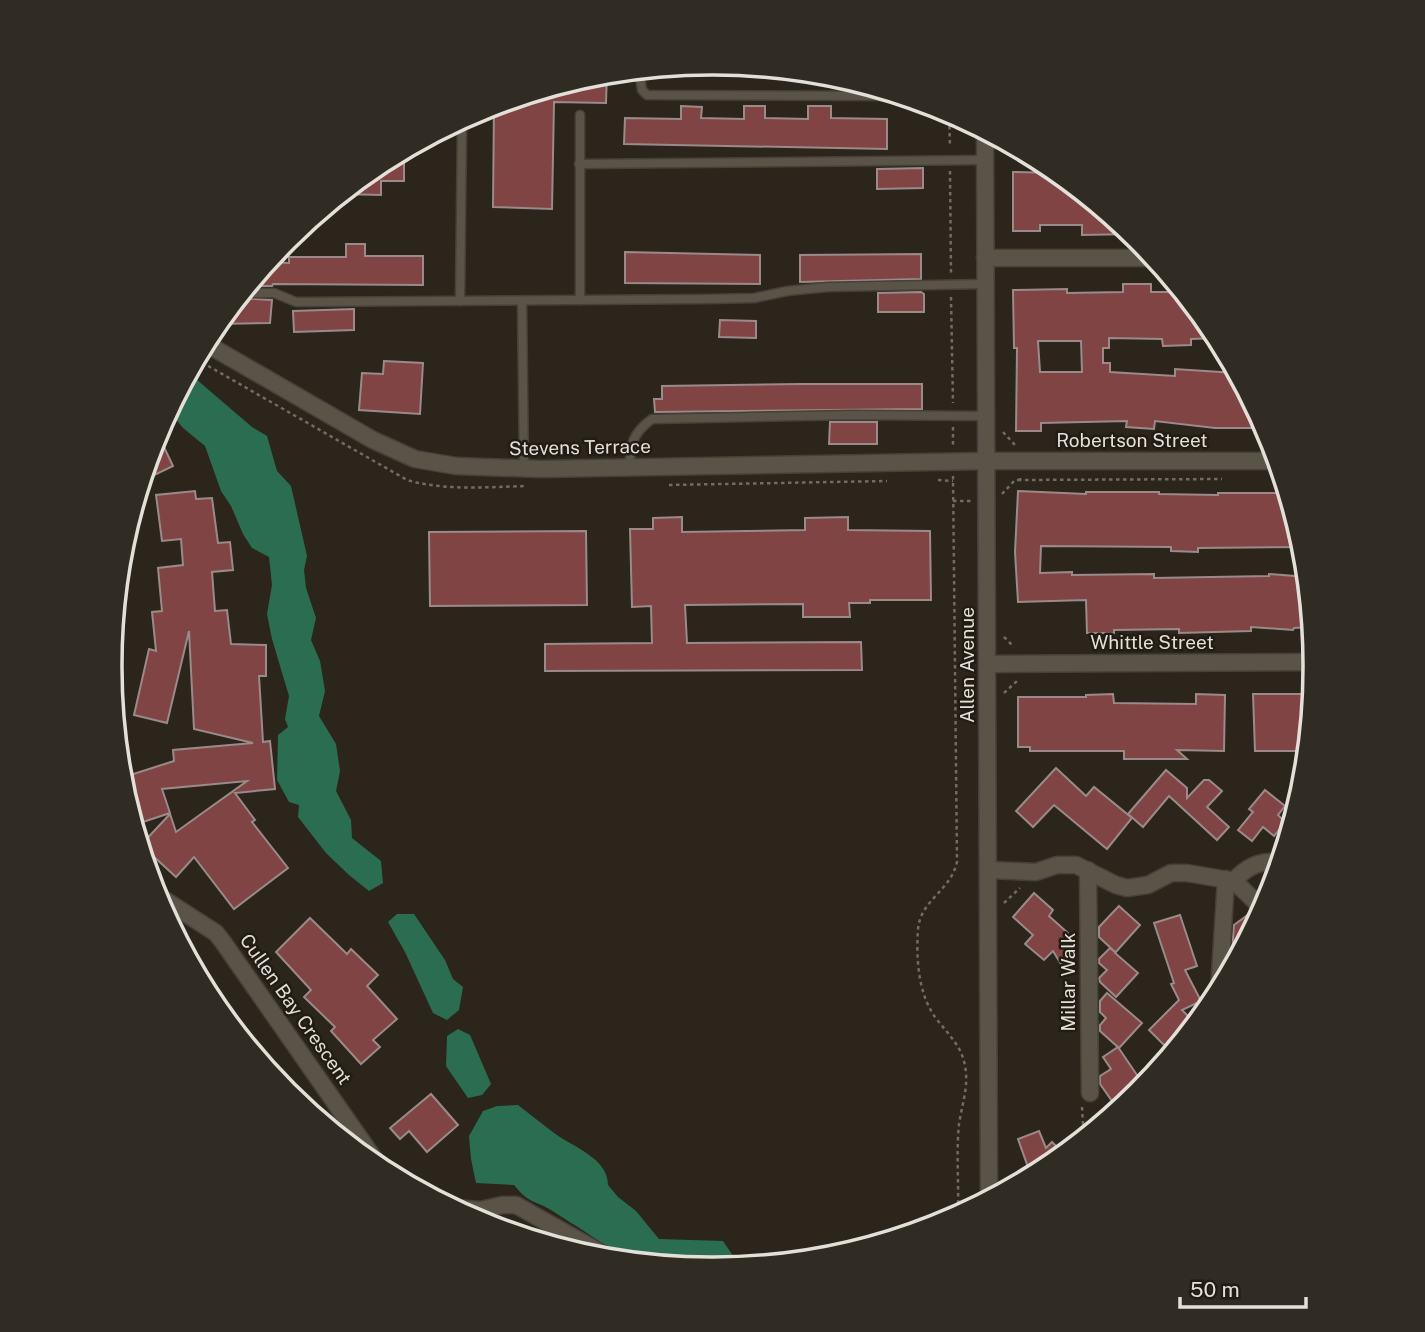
<svg xmlns="http://www.w3.org/2000/svg" width="1425" height="1332" viewBox="0 0 1425 1332" font-family="'Public Sans',sans-serif">
  <style>
    .forest { fill: #2b6d50 }
    .building { fill: #814444; stroke: #9a8a89; stroke-width: 2; fill-rule: evenodd }
    .lines { fill: none; stroke-linecap: round; stroke-linejoin: round }
    .lane-casing { stroke: #464039; stroke-width: 11 }
    .street-casing { stroke: #464039; stroke-width: 19 }
    .path { stroke: #716c64; stroke-width: 2.5; stroke-dasharray: 3.5 3.5; stroke-linecap: butt }
    .lane { stroke: #595348; stroke-width: 8 }
    .street { stroke: #595348; stroke-width: 16 }
    .labels { text-anchor: middle; stroke-width: 5; stroke-linejoin: round; paint-order: stroke }
    .street-label { font-size: 19px; fill: #e3dfd9; stroke: #221c13 }
    .rim { fill: none; stroke: #e3dfd9; stroke-width: 3.5 }
  </style>
  <rect width="100%" height="100%" fill="#2b251c"/>
  <!-- forest -->
  <g class="forest">
    <polygon points="188,375 196,379 252,427 267,436 277,471 291,486 307,556 304,570 306,588 316,618 311,640 320,661 325,691 319,716 336,744 340,771 336,791 351,820 352,838 381,861 383,883 369,891 349,875 326,853 298,817 299,805 289,802 277,780 278,735 288,727 285,719 289,696 272,639 267,614 272,585 269,557 252,548 243,534 231,506 221,491 205,446 183,428 169,411"/>
    <polygon points="397,914 414,914 445,960 453,979 463,987 459,1010 447,1020 433,1013 405,952 388,922"/>
    <polygon points="458,1029 470,1035 491,1084 482,1095 468,1098 446,1066 447,1036"/>
    <path d="M518,1105C530,1114 542,1124 554,1133C573,1147 608,1158 608,1185L618,1197L636,1211L659,1239L723,1241L740,1266L712,1269L658,1264L641,1255H617C598,1239 576,1226 554,1212C535,1199 531,1206 514,1185L476,1183L471,1159L469,1136L483,1111L497,1106Z"/>
  </g>
  <!-- building -->
  <g class="building">
    <polygon points="607,73 606,103 554,102 552,209 493,207 494,105 595,75"/>
    <polygon points="681,106 702,107 701,118 744,119 744,106 765,106 765,118 808,119 808,106 831,106 831,118 887,119 887,149 624,144 625,118 681,119"/>
    <polygon points="404,150 404,181 381,181 381,195 341,194 373,168 378,171 394,169 396,163 391,158"/>
    <polygon points="923,168 923,188 877,189 877,169"/>
    <polygon points="1013,172 1057,173 1132,234 1082,235 1082,225 1040,225 1040,231 1013,231"/>
    <polygon points="346,244 365,244 365,256 423,256 423,285 273,284 272,286 248,286 268,262 289,263 289,257 346,257"/>
    <polygon points="625,252 760,255 760,284 625,283"/>
    <polygon points="921,254 921,279 800,282 800,255"/>
    <path d="M1123,284H1151V292H1182L1218,338L1191,339V345L1163,346L1162,339L1109,338V348H1103V363H1110V372L1175,376V369L1236,373L1266,428H1215L1155,421L1154,429L1126,427L1127,421L1041,423V431H1016L1017,348H1014L1013,290L1067,289V293L1123,292ZM1038,341H1081L1082,372H1040Z"/>
    <polygon points="921,292 924,294 924,312 878,312 878,293"/>
    <polygon points="238,298 272,300 270,323 217,324"/>
    <polygon points="354,309 354,330 294,332 293,311"/>
    <polygon points="720,320 756,321 756,338 719,337"/>
    <polygon points="384,361 423,363 420,414 359,410 362,373 383,374"/>
    <polygon points="801,384 922,384 922,409 655,412 654,399 662,399 662,386"/>
    <polygon points="830,422 877,422 877,444 829,444"/>
    <polygon points="164,447 173,466 142,481 150,453"/>
    <polygon points="195,491 196,499 212,498 218,543 230,542 233,570 212,572 215,611 227,610 231,644 266,645 266,676 259,676 263,742 270,741 275,789 235,793 255,820 252,822 288,868 234,909 194,857 176,877 141,845 170,814 176,832 247,781 162,789 170,813 134,825 121,778 174,761 173,750 253,743 194,729 189,631 167,723 134,715 149,649 156,651 152,612 162,611 158,568 183,565 181,539 162,541 156,495"/>
    <polygon points="1018,491 1086,494 1086,492 1159,492 1159,494 1218,495 1218,493 1287,493 1290,503 1290,529 1298,528 1304,547 1198,548 1198,552 1171,551 1171,547 1041,546 1040,573 1072,572 1072,575 1154,574 1154,578 1269,576 1269,574 1307,577 1312,627 1294,628 1293,630 1251,627 1251,631 1179,633 1179,629 1114,630 1114,633 1087,633 1086,600 1018,602 1015,552"/>
    <polygon points="682,517 682,532 805,530 805,518 848,517 848,530 930,531 931,600 870,600 870,603 849,603 850,617 803,617 803,604 685,605 687,643 861,642 862,670 545,671 545,644 652,643 651,606 632,607 630,529 653,529 653,518"/>
    <polygon points="586,531 587,605 430,606 429,532"/>
    <polygon points="1113,694 1114,703 1196,704 1196,694 1225,695 1224,751 1177,750 1187,759 1124,759 1124,751 1030,751 1030,747 1018,747 1018,697 1086,697 1086,695"/>
    <polygon points="1253,694 1313,694 1307,751 1255,751"/>
    <polygon points="1056,768 1086,796 1094,787 1132,818 1107,849 1054,805 1033,827 1016,811"/>
    <polygon points="1166,770 1187,788 1187,798 1204,780 1209,780 1222,791 1207,807 1229,827 1217,840 1169,796 1143,827 1128,814"/>
    <polygon points="1265,790 1285,806 1278,815 1285,822 1274,836 1263,827 1252,841 1238,830 1253,812 1249,809"/>
    <polygon points="1034,893 1053,910 1049,916 1068,933 1063,939 1074,956 1061,964 1053,951 1044,960 1025,944 1033,935 1013,917"/>
    <polygon points="1119,906 1140,925 1115,953 1138,973 1116,997 1100,982 1099,978 1107,970 1099,963 1099,959 1110,948 1115,952 1099,937 1099,927"/>
    <polygon points="1249,914 1256,923 1236,959 1232,953 1234,925"/>
    <polygon points="1180,915 1197,966 1185,970 1201,1001 1182,1010 1194,1022 1179,1037 1182,1040 1172,1053 1149,1030 1179,1000 1171,984 1174,983 1154,923"/>
    <polygon points="310,918 347,954 351,949 378,975 367,986 397,1019 373,1040 380,1047 361,1064 331,1031 335,1027 304,997 311,990 276,952"/>
    <polygon points="1107,993 1142,1023 1119,1048 1100,1031 1100,1025 1106,1018 1100,1012 1100,1001"/>
    <polygon points="1118,1047 1141,1081 1112,1101 1100,1084 1100,1076 1111,1069 1103,1057"/>
    <polygon points="431,1094 458,1125 427,1152 409,1131 400,1139 390,1128"/>
    <polygon points="1039,1131 1046,1148 1052,1142 1064,1154 1034,1175 1029,1170 1018,1139"/>
  </g>
  <g class="lines">
    <defs>
      <g id="lane">
        <polyline points="639,70 642,90 647,95 899,96"/>
        <polyline points="580,115 580,300"/>
        <polyline points="378,164 390,164"/>
        <polyline points="579,164 985,160"/>
        <polyline points="242,293 274,293 296,302 708,299 754,298 787,291 828,287 985,284"/>
        <polyline points="460,301 462,127"/>
        <polyline points="522,301 524,469"/>
        <path d="M631,467C628,446 634,432 652,419L851,415L986,416"/>
      </g>
      <g id="street">
        <polyline points="985,131 989,1198"/>
        <polyline points="985,258 1154,258"/>
        <polyline points="205,343 373,440 415,459 456,466 541,469 986,461 1277,461"/>
        <polyline points="117,595 120,563"/>
        <polyline points="989,664 1315,662"/>
        <polyline points="990,870 1036,872 1057,865 1076,865 1116,885 1127,888 1148,885 1171,873 1187,873 1234,881 1263,909"/>
        <polyline points="1088,870 1090,1093"/>
        <path d="M1234,881C1246,867 1262,859 1280,863"/>
        <polyline points="154,893 216,933 223,942 382,1170"/>
        <polyline points="1219,991 1226,879"/>
        <polyline points="454,1208 481,1210 502,1205 516,1205 612,1259"/>
      </g>
    </defs>
    <!-- lane casing -->
    <use href="#lane" class="lane-casing"/>
    <!-- street casing -->
    <use href="#street" class="street-casing"/>
    <!-- path -->
    <g class="path">
      <polyline points="949,112 950,147"/>
      <polyline points="950,171 951,273"/>
      <polyline points="951,297 953,403"/>
      <path d="M196,359L407,480C446,491 487,487 526,486"/>
      <polyline points="953,427 953,445"/>
      <polyline points="1003,432 1015,445"/>
      <path d="M953,476L957,862C950,892 921,899 918,929C916,958 918,993 935,1017C947,1033 962,1046 965,1066C969,1087 962,1104 959,1124C956,1153 959,1185 958,1215"/>
      <polyline points="1020,478 1020,480 1222,479"/>
      <polyline points="938,480 953,481"/>
      <polyline points="669,485 887,481"/>
      <polyline points="1002,494 1015,480 1020,480"/>
      <polyline points="953,501 971,501"/>
      <polyline points="1004,637 1014,647"/>
      <polyline points="1004,693 1017,681"/>
      <polyline points="1004,903 1020,888"/>
      <polyline points="1082,1107 1083,1124 1091,1132"/>
    </g>
    <!-- lane -->
    <use href="#lane" class="lane"/>
    <!-- street -->
    <use href="#street" class="street"/>
  </g>
  <g class="labels">
    <!-- street labels -->
    <g class="street-label">
      <text x="1132" y="447">Robertson Street</text>
      <text transform="translate(580 447) rotate(-1)" y="7">Stevens Terrace</text>
      <text x="1152" y="649">Whittle Street</text>
      <text transform="translate(967 665) rotate(-90)" y="7">Allen Avenue</text>
      <text transform="translate(1068 982) rotate(-90)" y="7">Millar Walk</text>
      <text transform="translate(296 1009) rotate(55)" y="7">Cullen Bay Crescent</text>
    </g>
  </g>
  <!-- crop -->
  <path d="M0 0H1425V1332H0ZM712 75H713A590 590 0 0 1 1303 665V667A590 590 0 0 1 713 1257H712A590 590 0 0 1 122 667V665A590 590 0 0 1 712 75Z" fill="#312c23" fill-rule="evenodd"/>
  <path class="rim" d="M712 75H713A590 590 0 0 1 1303 665V667A590 590 0 0 1 713 1257H712A590 590 0 0 1 122 667V665A590 590 0 0 1 712 75Z"/>
  <!-- scale -->
  <path d="M1180 1297v10h126v-10" fill="none" stroke="#e3dfd9" stroke-width="3.5"/>
  <text x="1190" y="1297" font-size="21" fill="#e3dfd9" stroke="#221c13" stroke-width="5" paint-order="stroke">50 m</text>
</svg>
